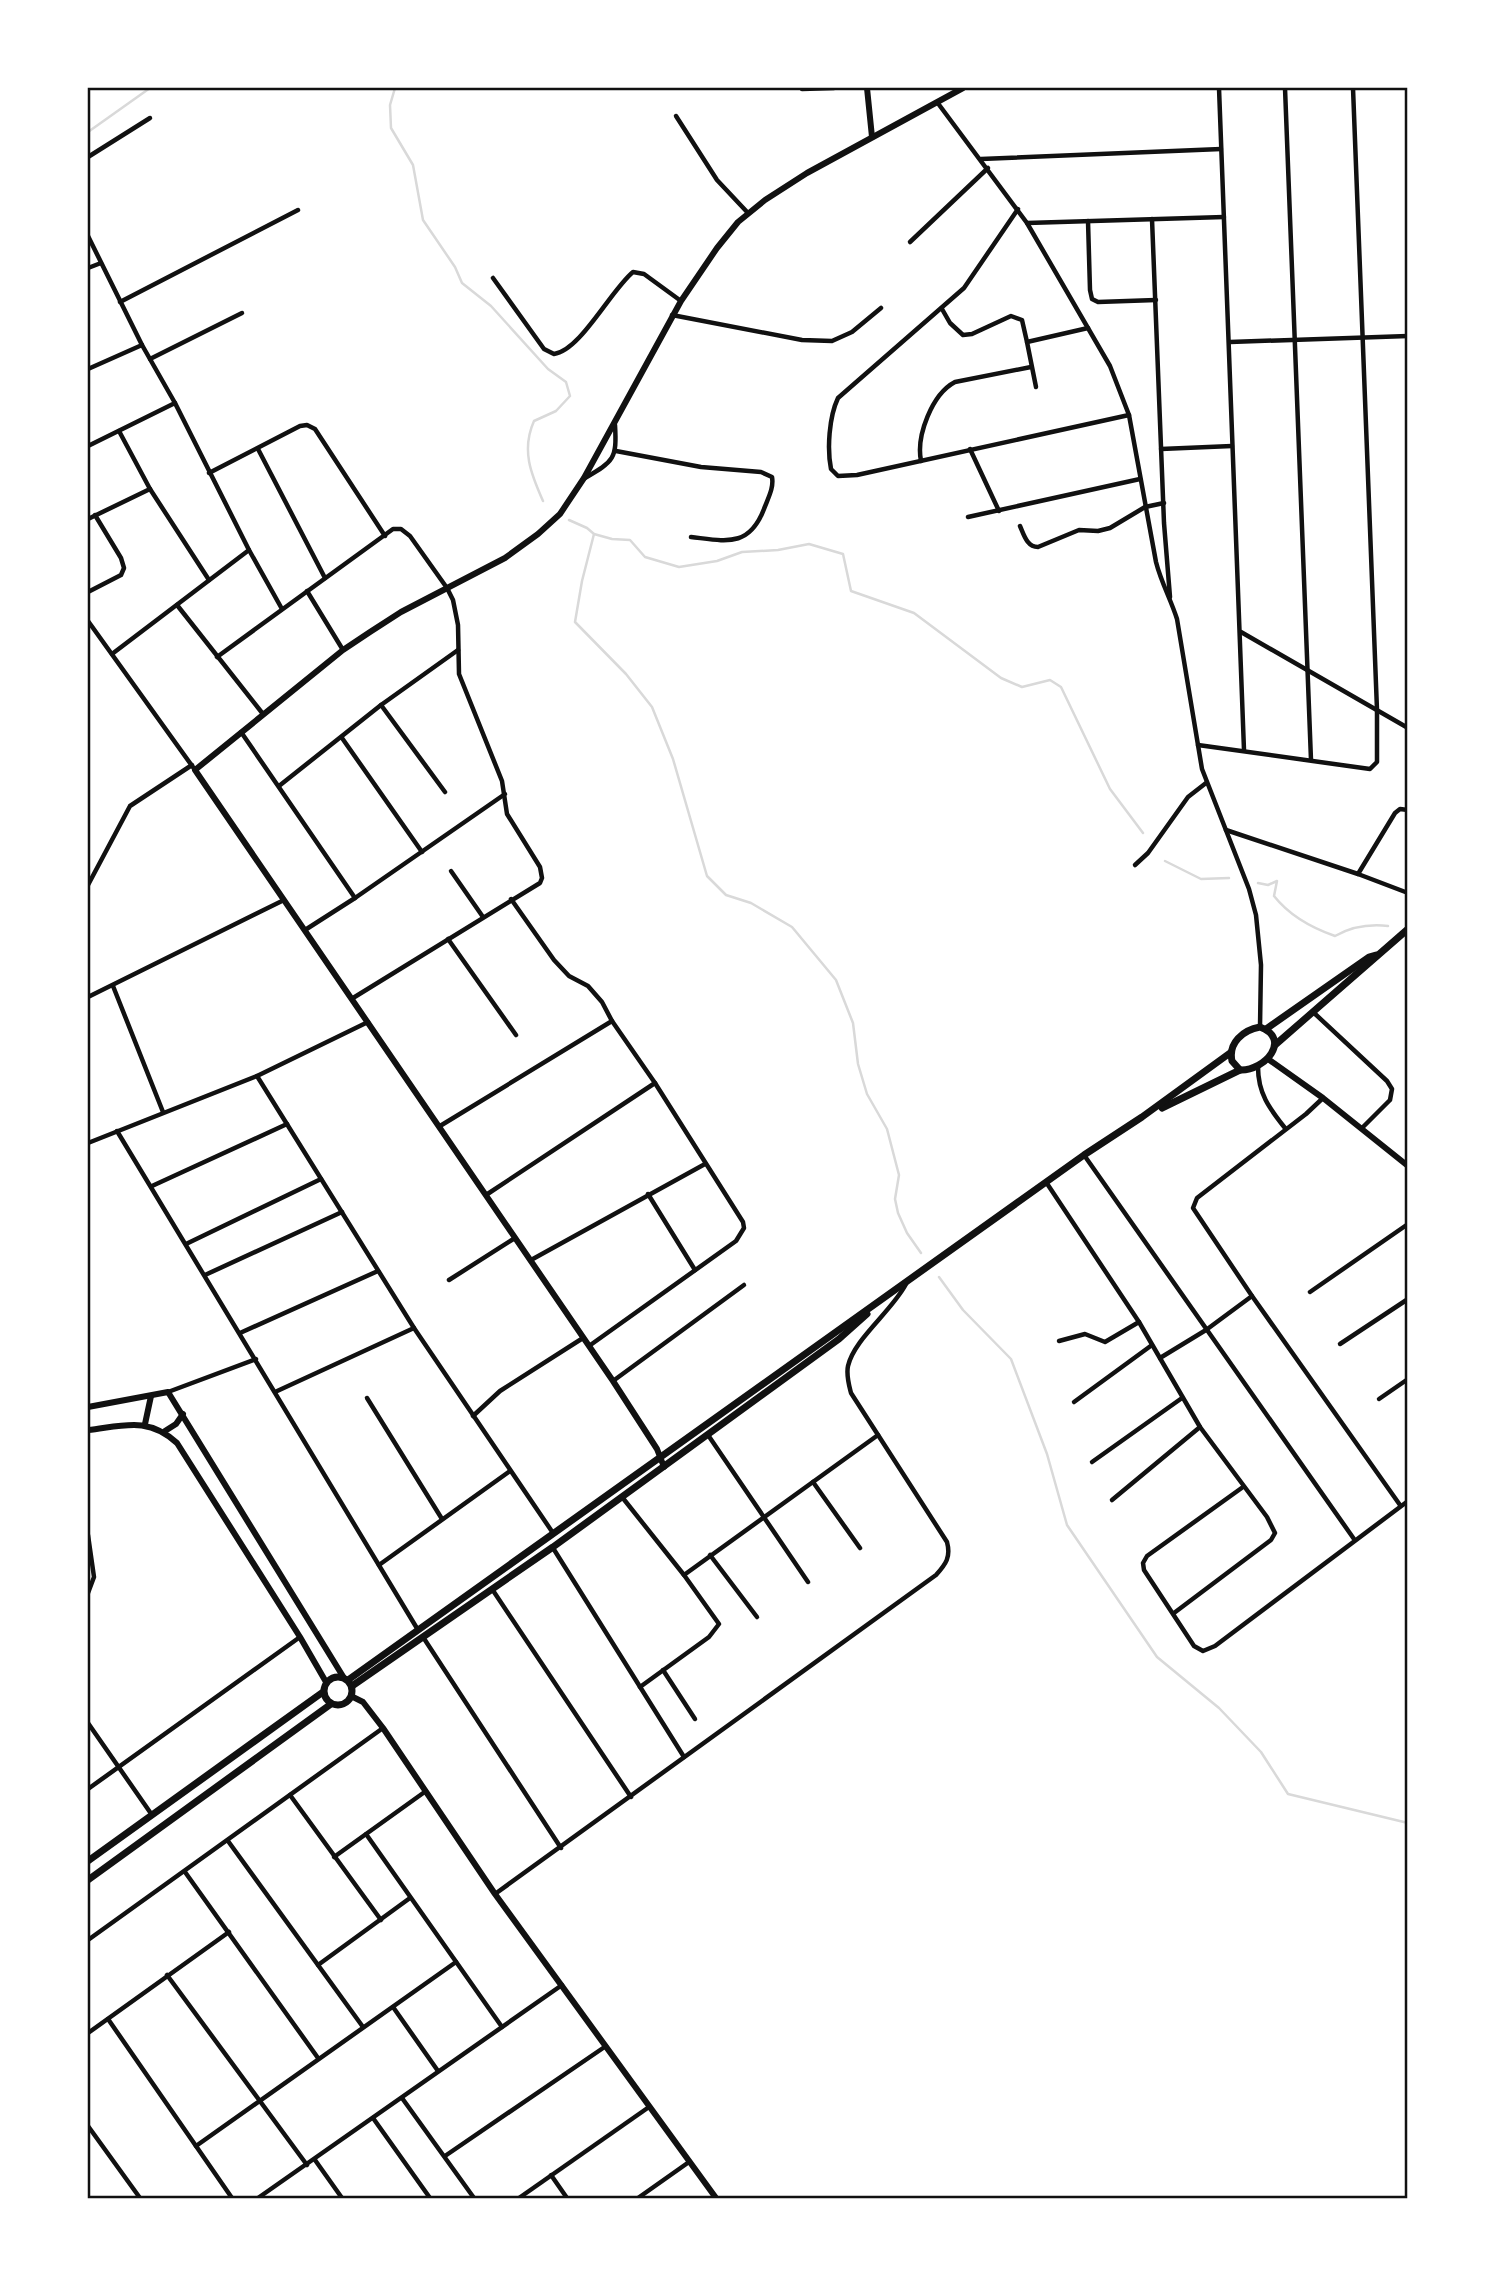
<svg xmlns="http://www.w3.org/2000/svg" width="1495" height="2286" viewBox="0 0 1495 2286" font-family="'DejaVu Sans',sans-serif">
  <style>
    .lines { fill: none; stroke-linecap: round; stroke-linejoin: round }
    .stream { stroke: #d9d9d9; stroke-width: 2.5 }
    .minor { stroke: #111; stroke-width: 4.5 }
    .tertiary { stroke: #111; stroke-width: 6 }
    .primary { stroke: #111; stroke-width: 7 }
    .neatline { fill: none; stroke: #111; stroke-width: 2.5 }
  </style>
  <rect width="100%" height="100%" fill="#fff"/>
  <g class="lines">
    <!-- stream -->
    <g class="stream">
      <path d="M395,88L390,105L391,128L413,165L423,220L455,267L462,283L491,306L548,369L566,382L570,396L556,411L534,421C521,450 531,474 543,501"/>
      <polyline points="88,132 150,88"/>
      <polyline points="569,520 587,528 594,534 612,539 630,540 645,557 679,567 717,561 742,552 778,550 809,544 843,554 851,591 914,613 1001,678 1022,687 1050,680 1061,687 1110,789 1143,833"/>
      <polyline points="594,534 582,581 575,622 626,674 652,707 673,759 707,876 726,895 751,903 792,927 836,980 853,1023 858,1064 867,1094 887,1129 899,1175 895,1199 898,1213 907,1233 921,1253"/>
      <polyline points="1165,861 1201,879 1229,878"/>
      <path d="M1258,883L1268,885L1277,881L1274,896C1289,915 1312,928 1335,936C1351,927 1370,924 1388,926"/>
      <polyline points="939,1277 963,1310 1011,1359 1047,1454 1067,1525 1157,1657 1219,1708 1261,1752 1288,1794 1408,1823"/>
    </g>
    <!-- minor -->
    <g class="minor">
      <polyline points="1219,88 1244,750"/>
      <polyline points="1285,88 1311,760"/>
      <polyline points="802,89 834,88"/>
      <path d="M937,102L1027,223L1110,366L1129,415L1156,562C1161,582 1171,600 1177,619L1202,769L1249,889L1256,915L1261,965L1260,1027"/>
      <polyline points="676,116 717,180 748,213"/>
      <polyline points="88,157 150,118"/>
      <polyline points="981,159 1221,149"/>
      <path d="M1018,209L964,288L838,398C829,417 827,449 831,469L838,476L857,475L1129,415"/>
      <polyline points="1152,219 1164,523 1170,597"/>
      <polyline points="1088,221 1090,290 1092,299 1098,302 1156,300"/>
      <polyline points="1027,223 1224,217"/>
      <polyline points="88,236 142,345 175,403 249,550 282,609"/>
      <polyline points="910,242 988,168"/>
      <polyline points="88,268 101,263"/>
      <path d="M493,278L544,349L554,354C580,351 611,290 633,272L644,274L681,301"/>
      <polyline points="120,302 298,210"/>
      <polyline points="942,309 950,323 963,335 972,334 1011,316 1022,320 1027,342 1088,328"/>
      <polyline points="672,315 802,340 832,341 852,332 881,308"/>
      <polyline points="1027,342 1036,387"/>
      <polyline points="1230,342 1408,336"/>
      <polyline points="150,359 242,313"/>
      <polyline points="88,369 142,345"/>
      <polyline points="119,431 150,489 209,580"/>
      <polyline points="88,446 175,403"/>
      <polyline points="258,449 325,578"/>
      <polyline points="970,449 999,511"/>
      <polyline points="1161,449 1232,446"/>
      <path d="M616,451L701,467L761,472L772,477C774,488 768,498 764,509C749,548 726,541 691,537"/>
      <path d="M921,461C916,436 932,394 955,382L1031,367"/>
      <polyline points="209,473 300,426 307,425 315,429 385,536"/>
      <path d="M585,478C614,461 617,459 615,425"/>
      <polyline points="968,517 1140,479"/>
      <polyline points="88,519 150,489"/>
      <path d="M1020,526C1024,535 1027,547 1038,547L1079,530L1098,531L1110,528L1145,507L1164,503"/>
      <polyline points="307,591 343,650"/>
      <polyline points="88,592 121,575 124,568 121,558 95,515"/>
      <polyline points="177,605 263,714"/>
      <polyline points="88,621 195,770"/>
      <polyline points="1241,632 1408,728"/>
      <polyline points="112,654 249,550"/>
      <polyline points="217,657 393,529 401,529 410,536 447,588 453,600 458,625 459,674 502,781 507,814 540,867 542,878 540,883 353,998"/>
      <polyline points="381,705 445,792"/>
      <polyline points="241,732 355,898"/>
      <polyline points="342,738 422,852"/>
      <polyline points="1198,745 1370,769 1377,762 1377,710 1353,88"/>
      <polyline points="279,786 381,705 458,650"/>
      <polyline points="1226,830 1358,874 1408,893"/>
      <polyline points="1135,865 1148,853 1188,797 1206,783"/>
      <polyline points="451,871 483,917"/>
      <polyline points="1358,874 1395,813 1400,809 1408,810"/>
      <polyline points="88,885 130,806 192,765"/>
      <polyline points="511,899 554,960 569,976 588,986 602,1002 612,1021 655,1083 743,1222 744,1228 736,1241 589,1346"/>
      <polyline points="305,930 355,898 505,794"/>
      <polyline points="448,939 516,1035"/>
      <polyline points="113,986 163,1112"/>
      <polyline points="88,997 284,900"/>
      <polyline points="1313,1012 1387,1081 1392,1089 1390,1100 1362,1128"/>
      <path d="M1258,1067C1258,1093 1269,1108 1285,1128"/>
      <polyline points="257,1076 414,1328 553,1533"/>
      <polyline points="1323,1098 1306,1114 1197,1198 1193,1208 1252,1296 1400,1505"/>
      <polyline points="440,1126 612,1021"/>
      <polyline points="117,1131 418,1630"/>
      <polyline points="88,1143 257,1076 368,1022"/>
      <polyline points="1084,1155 1354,1539"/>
      <polyline points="1046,1182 1139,1322 1200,1427 1267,1517 1275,1533 1271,1540 1174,1613"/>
      <polyline points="152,1186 287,1124"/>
      <polyline points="648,1194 695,1270"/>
      <polyline points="486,1195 655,1083"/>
      <polyline points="186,1244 321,1179"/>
      <polyline points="531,1260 705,1164"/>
      <polyline points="205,1275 342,1212"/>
      <polyline points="449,1280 515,1238"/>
      <polyline points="1310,1292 1408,1224"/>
      <polyline points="240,1333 378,1271"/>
      <polyline points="1059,1341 1085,1334 1105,1342 1139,1322"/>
      <polyline points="1340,1344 1408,1299"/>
      <polyline points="1160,1358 1206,1330 1252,1296"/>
      <polyline points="613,1381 744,1285"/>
      <polyline points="168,1392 256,1359"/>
      <polyline points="275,1392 414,1328"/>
      <polyline points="367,1398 442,1519"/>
      <polyline points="1379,1399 1408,1379"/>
      <polyline points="1074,1402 1152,1345"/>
      <polyline points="473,1416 500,1391 583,1338"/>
      <polyline points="708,1435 808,1582"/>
      <polyline points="1092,1462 1182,1398"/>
      <polyline points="813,1482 860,1548"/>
      <polyline points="1243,1487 1147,1556 1143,1563 1144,1570 1194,1646 1203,1651 1215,1646 1408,1501"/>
      <polyline points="622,1497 684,1575 719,1624 709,1637 640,1687"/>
      <polyline points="1112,1500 1200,1427"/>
      <polyline points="88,1535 94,1577 88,1593"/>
      <polyline points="553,1548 684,1757"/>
      <polyline points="710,1555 757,1617"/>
      <polyline points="379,1565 510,1471"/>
      <polyline points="684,1575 878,1435"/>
      <polyline points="492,1589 631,1797"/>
      <polyline points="423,1637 561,1848"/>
      <polyline points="663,1670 695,1719"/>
      <polyline points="88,1723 152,1815"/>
      <polyline points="88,1789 300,1637"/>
      <polyline points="290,1795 381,1920"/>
      <polyline points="366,1834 502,2027"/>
      <polyline points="228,1841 363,2027"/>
      <polyline points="334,1857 426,1791"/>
      <polyline points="185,1872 318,2058"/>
      <path d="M495,1894L936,1575C946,1564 951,1557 947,1542L851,1393C849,1385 846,1375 848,1366C854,1339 892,1311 906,1284"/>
      <polyline points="88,1940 383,1728"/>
      <polyline points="318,1965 410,1898"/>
      <polyline points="167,1975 307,2165"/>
      <polyline points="393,2007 438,2071"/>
      <polyline points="108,2019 232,2198"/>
      <polyline points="88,2033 229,1932"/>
      <polyline points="402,2098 474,2198"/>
      <polyline points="373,2118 430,2198"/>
      <polyline points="88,2126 140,2198"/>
      <polyline points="196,2146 456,1962"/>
      <polyline points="445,2156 606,2046"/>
      <polyline points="315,2160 342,2198"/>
      <polyline points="551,2175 567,2198"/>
      <polyline points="258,2198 562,1985"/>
      <polyline points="519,2198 649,2107"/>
      <polyline points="638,2198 689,2162"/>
    </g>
    <!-- tertiary -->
    <g class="tertiary">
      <polyline points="867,88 872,137"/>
      <polyline points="1268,1059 1323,1098 1408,1166"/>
      <polyline points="88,1407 168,1392 344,1678"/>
      <polyline points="145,1424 151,1396"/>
      <path d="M88,1430C123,1426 148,1416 177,1443L300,1637L326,1682"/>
      <polyline points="165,1431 176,1424 183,1414"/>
      <polyline points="664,1467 657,1449 613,1381 195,770 343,650 370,632 401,612 505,558 538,534 560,514 584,478 681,301 717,248 738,222 765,200 807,173 963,88"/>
      <polyline points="351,1696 363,1702 383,1728 495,1894 716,2198"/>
    </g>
    <!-- primary -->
    <g class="primary">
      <path d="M1260,1027C1292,1039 1265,1071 1240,1070L1232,1061C1228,1043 1243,1030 1260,1027Z"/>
      <polyline points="1266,1029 1369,957 1376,955"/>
      <polyline points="1275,1045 1408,929"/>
      <polyline points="1162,1108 1240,1070"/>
      <circle cx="338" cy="1691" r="14"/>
      <polyline points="348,1680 1084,1155 1142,1117 1230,1053"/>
      <polyline points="352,1686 553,1547 839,1339 867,1314"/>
      <polyline points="88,1861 323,1692"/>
      <polyline points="88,1880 331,1704"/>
    </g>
  </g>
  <!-- border -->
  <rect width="1495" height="2286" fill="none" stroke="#ffffff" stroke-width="178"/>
  <rect x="89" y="89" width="1317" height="2108" class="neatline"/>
</svg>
